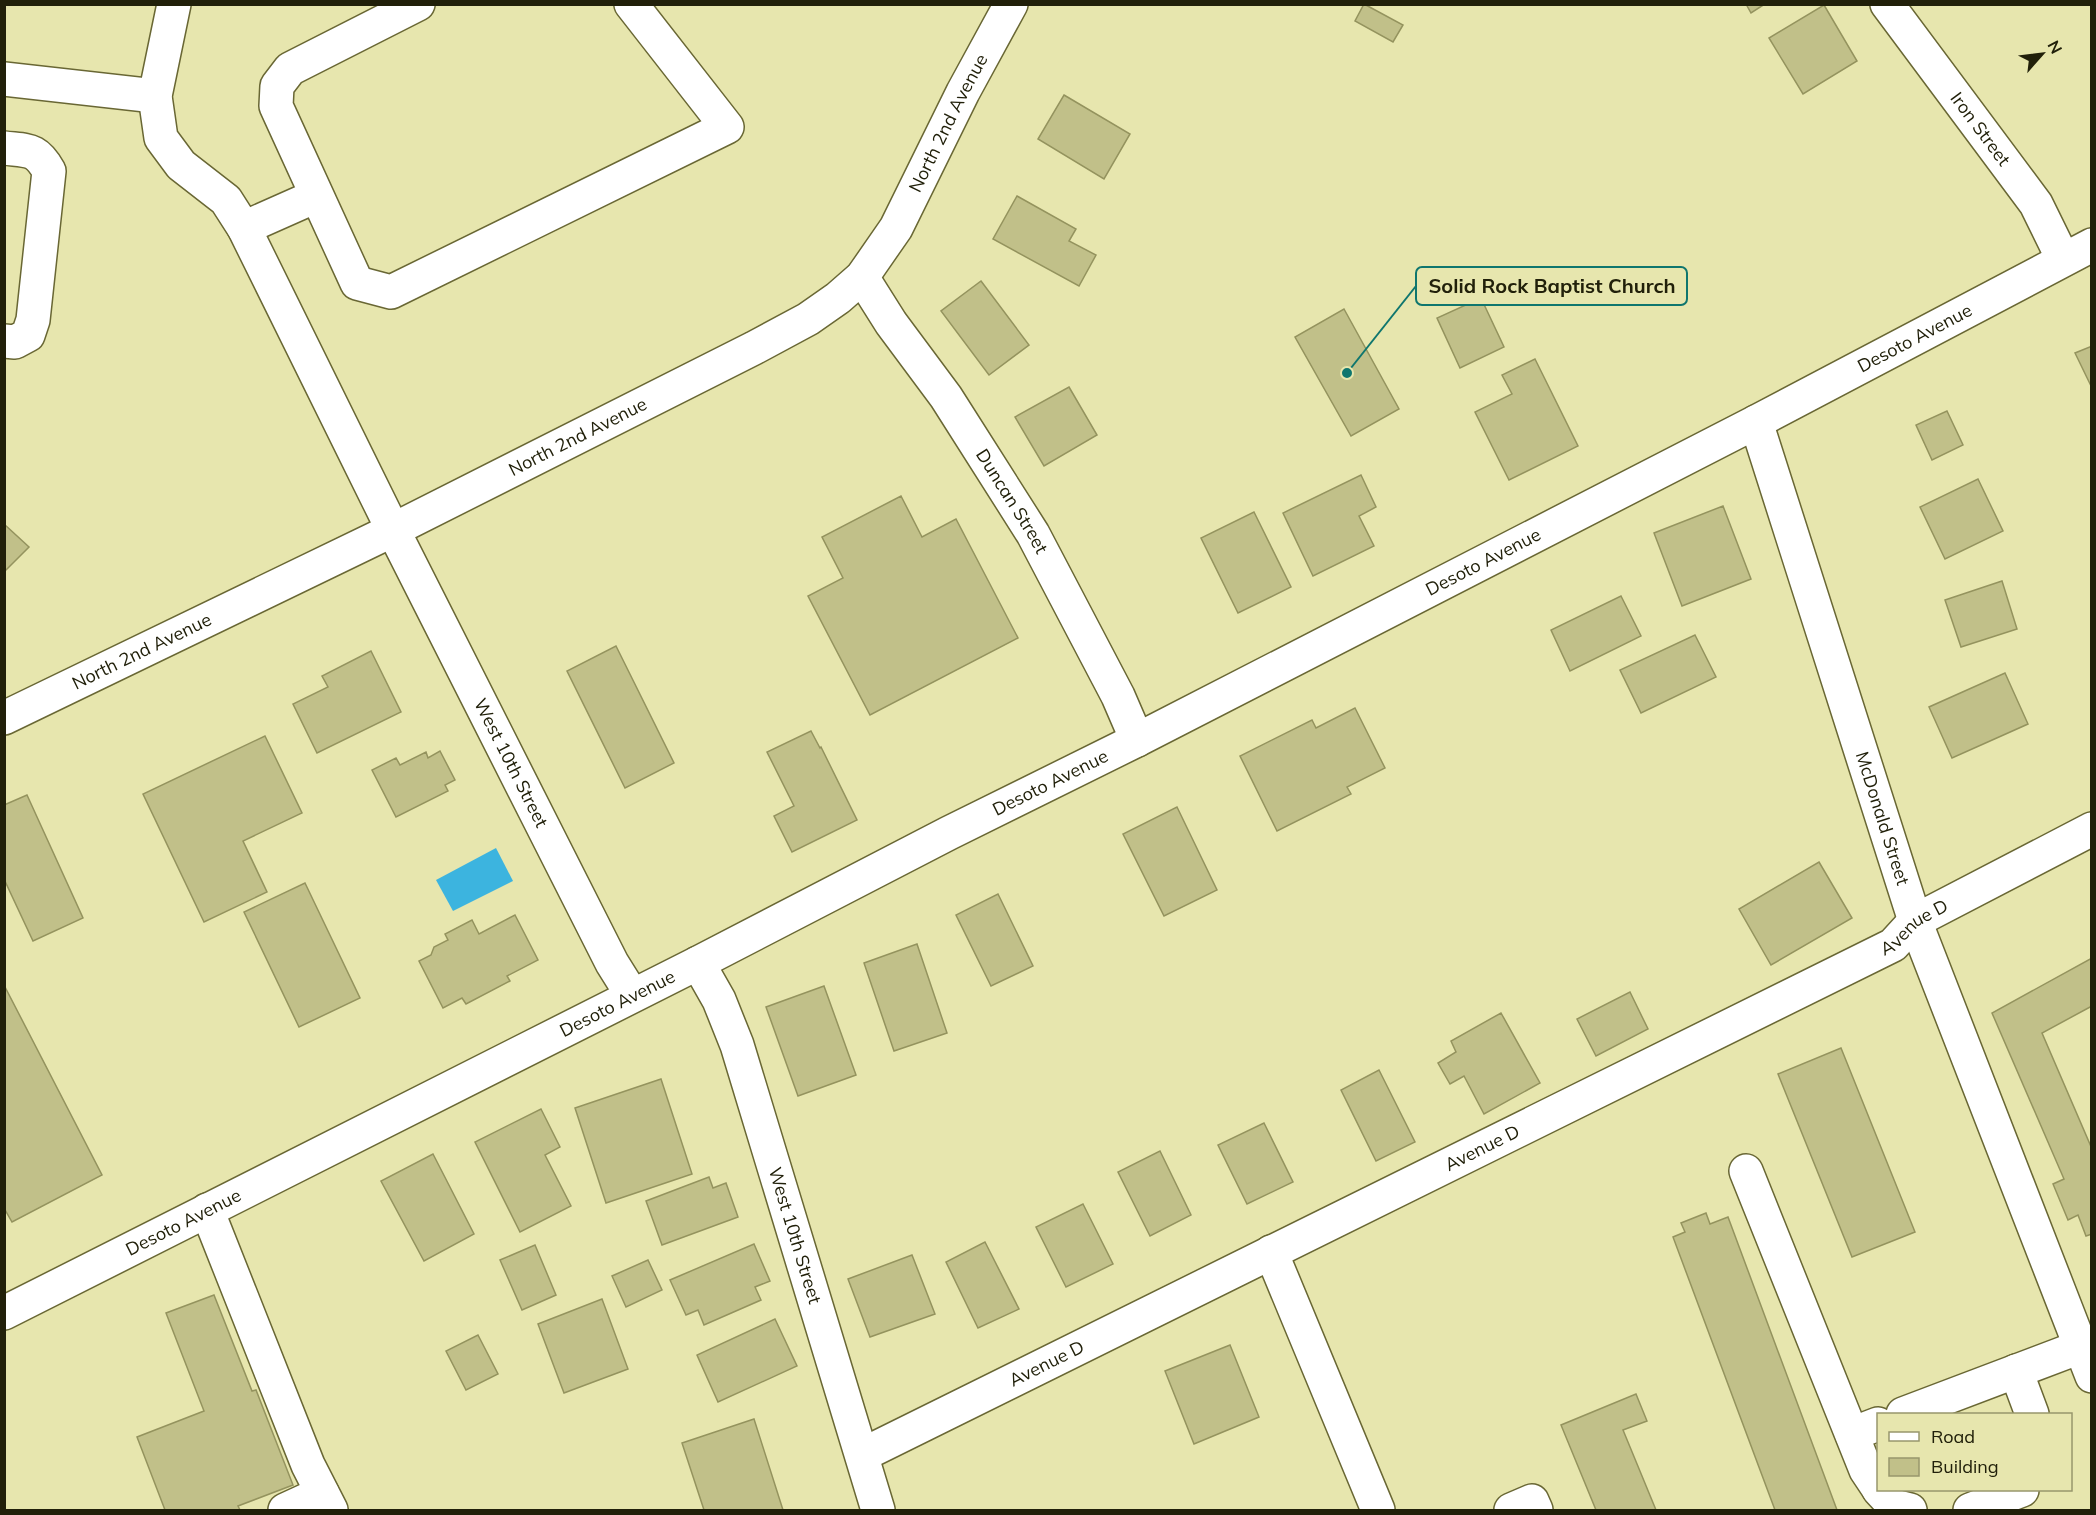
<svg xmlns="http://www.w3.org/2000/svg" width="2096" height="1515" viewBox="0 0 2096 1515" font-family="Mulish,sans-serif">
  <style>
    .water { fill: #3cb4df }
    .building { fill: #c1c089; stroke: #94935e; stroke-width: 1.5 }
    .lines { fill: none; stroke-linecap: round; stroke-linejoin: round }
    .minor-casing { stroke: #696734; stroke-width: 36 }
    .minor { stroke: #fff; stroke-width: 33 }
    .labels { text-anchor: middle; stroke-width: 5; stroke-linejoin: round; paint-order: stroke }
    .street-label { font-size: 18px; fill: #21200a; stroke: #e7e6ae }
    .leader { fill: none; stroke: #0f766e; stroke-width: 2 }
    .callout-dot { fill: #0f766e; stroke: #e7e6ae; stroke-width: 2 }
    .callout { fill: #e7e6ae; stroke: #0f766e; stroke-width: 2 }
    .callout-label { font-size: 20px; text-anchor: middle; font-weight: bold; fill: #21200a }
  </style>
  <rect width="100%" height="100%" fill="#e7e6ae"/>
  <!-- water -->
  <polygon class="water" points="496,848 513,881 453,911 436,880"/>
  <!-- building -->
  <g class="building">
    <polygon points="1364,4 1403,25 1393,42 1355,21"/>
    <polygon points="1746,4 1765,4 1751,13"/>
    <polygon points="1824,5 1857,61 1803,94 1769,38"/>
    <polygon points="1064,95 1130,134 1104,179 1038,139"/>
    <polygon points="1017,196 1076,229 1069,241 1096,255 1079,286 993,239"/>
    <polygon points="981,281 1029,345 989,375 941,311"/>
    <polygon points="1481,298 1504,347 1460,368 1437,318"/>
    <polygon points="1344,309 1399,409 1351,436 1295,337"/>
    <polygon points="2092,346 2092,388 2075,353"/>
    <polygon points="1535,359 1578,446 1509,480 1475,412 1512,394 1502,375"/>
    <polygon points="1069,387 1097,435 1044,466 1015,417"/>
    <polygon points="1947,411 1963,445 1932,460 1916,425"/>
    <polygon points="1361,475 1376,507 1359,516 1374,546 1313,576 1283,513"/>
    <polygon points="1978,479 2003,531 1945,559 1920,507"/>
    <polygon points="901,496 922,537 956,519 1018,638 870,715 808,596 843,578 822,537"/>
    <polygon points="1723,506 1751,579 1682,606 1654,533"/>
    <polygon points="1254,512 1291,587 1238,613 1201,538"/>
    <polygon points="4,524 29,547 4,572"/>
    <polygon points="2002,581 2017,629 1961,647 1945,600"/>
    <polygon points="1621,596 1641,636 1570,671 1551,630"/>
    <polygon points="1695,635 1716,677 1641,713 1620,670"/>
    <polygon points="616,646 674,763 625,788 567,671"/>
    <polygon points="371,651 401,712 317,753 293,704 328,687 322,676"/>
    <polygon points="2005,673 2028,724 1952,758 1929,707"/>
    <polygon points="1355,708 1385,768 1347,787 1351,794 1277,831 1240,756 1312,720 1316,728"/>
    <polygon points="811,731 820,748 821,747 857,820 792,852 774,816 794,806 767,752"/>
    <polygon points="265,736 302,813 243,841 267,892 204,922 143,794"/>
    <polygon points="440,751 455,780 445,785 448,791 396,817 372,770 396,758 400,765 426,752 428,758"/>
    <polygon points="27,795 83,918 33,941 4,879 4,805"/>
    <polygon points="1177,807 1217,890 1164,916 1123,834"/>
    <polygon points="1819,862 1852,918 1771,965 1739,909"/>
    <polygon points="305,883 360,998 299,1027 244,912"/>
    <polygon points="998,894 1033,966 991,986 956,915"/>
    <polygon points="515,915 538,960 507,976 510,981 466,1004 462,998 443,1008 419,961 431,955 434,947 448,940 445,934 472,920 479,934"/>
    <polygon points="917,944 947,1033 894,1051 864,963"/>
    <polygon points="2092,958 2092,1006 2042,1033 2092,1149 2092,1234 2086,1236 2078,1215 2068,1220 2053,1184 2064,1179 1992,1013"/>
    <polygon points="4,985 102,1175 12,1222 4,1208"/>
    <polygon points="824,986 856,1075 798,1096 766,1007"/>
    <polygon points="1630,992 1648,1029 1596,1056 1577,1019"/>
    <polygon points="1501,1013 1540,1083 1484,1114 1464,1076 1450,1084 1438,1063 1456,1052 1451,1041"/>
    <polygon points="1841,1048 1915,1232 1852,1257 1778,1074"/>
    <polygon points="1379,1070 1415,1142 1376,1161 1341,1090"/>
    <polygon points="661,1079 692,1174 606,1203 575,1108"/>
    <polygon points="541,1109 560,1147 545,1155 571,1206 520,1232 475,1142"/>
    <polygon points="1264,1123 1293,1182 1247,1204 1218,1145"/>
    <polygon points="1160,1151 1191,1215 1150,1236 1118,1172"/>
    <polygon points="433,1154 474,1234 424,1261 381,1181"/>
    <polygon points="709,1177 713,1188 726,1183 738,1217 662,1245 646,1201"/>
    <polygon points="1083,1204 1113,1264 1066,1287 1036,1227"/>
    <polygon points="1706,1213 1710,1224 1728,1217 1837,1510 1775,1510 1673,1237 1685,1232 1681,1223"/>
    <polygon points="985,1242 1019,1309 978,1328 946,1262"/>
    <polygon points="754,1244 770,1281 755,1287 761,1300 704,1325 698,1310 686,1315 670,1280"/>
    <polygon points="535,1245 556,1295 522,1310 500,1260"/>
    <polygon points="912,1255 935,1314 870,1337 848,1279"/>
    <polygon points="648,1260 662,1290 626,1307 612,1276"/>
    <polygon points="214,1295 252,1391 256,1390 293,1485 238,1506 240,1510 165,1510 137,1437 204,1411 166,1313"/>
    <polygon points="602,1299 628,1369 564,1393 538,1324"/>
    <polygon points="775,1319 797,1366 718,1402 697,1355"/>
    <polygon points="478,1335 498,1374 466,1390 446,1351"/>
    <polygon points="1230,1345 1259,1417 1194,1444 1165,1371"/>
    <polygon points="1636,1394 1647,1421 1623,1430 1656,1510 1596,1510 1561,1425"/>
    <polygon points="754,1419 783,1510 704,1510 682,1443"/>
  </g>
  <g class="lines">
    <defs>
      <g id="minor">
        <path id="s1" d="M174,4L155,96L161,138L181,165L226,200L244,228L393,530L612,963L632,995"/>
        <polyline points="418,4 290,69 277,86 276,106 357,283 391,292 727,127 631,4"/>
        <path id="s2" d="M1887,4L2036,204L2063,259"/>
        <polyline points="4,79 155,96"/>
        <path d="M4,148C29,151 36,148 49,171L33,320L28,335L15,342L4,341"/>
        <polyline points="244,228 316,196"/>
        <path id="s3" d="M862,277L891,323L946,397L1033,534L1118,696L1137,740"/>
        <path id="s4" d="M1756,422L1915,921L2092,1376"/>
        <path id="s5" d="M4,718L393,530L754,348L808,319L838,298L862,277L896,228L963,92L1011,4"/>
        <path id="s6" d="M698,963L719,1000L737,1045L878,1510"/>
        <polyline points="1746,1171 1866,1470 1878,1488"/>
        <polyline points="207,1210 308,1465 331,1510"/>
        <polyline points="1271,1252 1378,1510"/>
        <path id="s7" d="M4,1313L698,963L949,833L1137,740L1756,422L2092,245"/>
        <polyline points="2016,1371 2032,1414"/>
        <polyline points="1903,1414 2080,1347"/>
        <polyline points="1852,1434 1878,1424"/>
        <path id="s8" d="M862,1455L1893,945L1915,921L2092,829"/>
        <polyline points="1879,1490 1894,1506 1910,1510"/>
        <polyline points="285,1510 322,1493"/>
        <polyline points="1511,1510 1532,1501 1536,1510"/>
        <polyline points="1970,1510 2022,1490"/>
      </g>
    </defs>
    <!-- minor casing -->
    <use href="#minor" class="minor-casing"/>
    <!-- minor -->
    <use href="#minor" class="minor"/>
  </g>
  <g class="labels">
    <!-- street labels -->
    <g class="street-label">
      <text dy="6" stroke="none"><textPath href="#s5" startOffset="1143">North 2nd Avenue</textPath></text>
      <text dy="6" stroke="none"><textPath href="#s2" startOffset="156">Iron Street</textPath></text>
      <text dy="6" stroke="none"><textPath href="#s7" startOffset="2145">Desoto Avenue</textPath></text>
      <text dy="6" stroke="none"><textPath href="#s5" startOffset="639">North 2nd Avenue</textPath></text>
      <text dy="6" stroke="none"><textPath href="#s3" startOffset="270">Duncan Street</textPath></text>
      <text dy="6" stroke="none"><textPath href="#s7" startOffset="1659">Desoto Avenue</textPath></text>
      <text dy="6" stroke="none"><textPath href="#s5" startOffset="153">North 2nd Avenue</textPath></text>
      <text dy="6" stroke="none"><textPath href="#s1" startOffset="858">West 10th Street</textPath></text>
      <text dy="6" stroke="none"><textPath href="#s7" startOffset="1173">Desoto Avenue</textPath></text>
      <text dy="6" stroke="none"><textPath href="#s4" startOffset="416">McDonald Street</textPath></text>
      <text dy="6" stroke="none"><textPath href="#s8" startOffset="1178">Avenue D</textPath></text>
      <text dy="6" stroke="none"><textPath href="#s7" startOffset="687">Desoto Avenue</textPath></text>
      <text dy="6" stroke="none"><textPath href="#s8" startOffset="692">Avenue D</textPath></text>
      <text dy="6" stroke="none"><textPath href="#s7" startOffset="201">Desoto Avenue</textPath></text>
      <text dy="6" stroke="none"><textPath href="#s6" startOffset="290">West 10th Street</textPath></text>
      <text dy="6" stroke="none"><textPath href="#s8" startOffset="206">Avenue D</textPath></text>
    </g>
  </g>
  <!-- callouts -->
  <path class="leader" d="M1347 373L1416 286"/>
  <circle class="callout-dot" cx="1347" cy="373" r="6"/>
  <rect class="callout" x="1416" y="267" width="271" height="38" rx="6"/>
  <g class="callout-label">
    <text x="1552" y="293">Solid Rock Baptist Church</text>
  </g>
  <!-- border -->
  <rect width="2096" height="1515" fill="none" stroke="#21200a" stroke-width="12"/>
  <!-- legend -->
  <rect x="1877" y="1413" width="195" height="78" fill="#e7e6ae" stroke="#98976c" stroke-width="1.5"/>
  <rect x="1889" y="1432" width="30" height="9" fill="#ffffff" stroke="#98976c" stroke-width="1.5"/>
  <text x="1931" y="1443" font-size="18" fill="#21200a">Road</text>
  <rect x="1889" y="1458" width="30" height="18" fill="#c1c089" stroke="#98976c" stroke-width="1.5"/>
  <text x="1931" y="1473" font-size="18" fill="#21200a">Building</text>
  <!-- north arrow -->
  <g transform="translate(2042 54) rotate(62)" stroke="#e7e6ae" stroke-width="4.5" paint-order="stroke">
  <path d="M0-4.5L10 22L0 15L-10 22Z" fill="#21200a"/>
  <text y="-9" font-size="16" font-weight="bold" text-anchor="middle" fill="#21200a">N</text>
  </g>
</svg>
